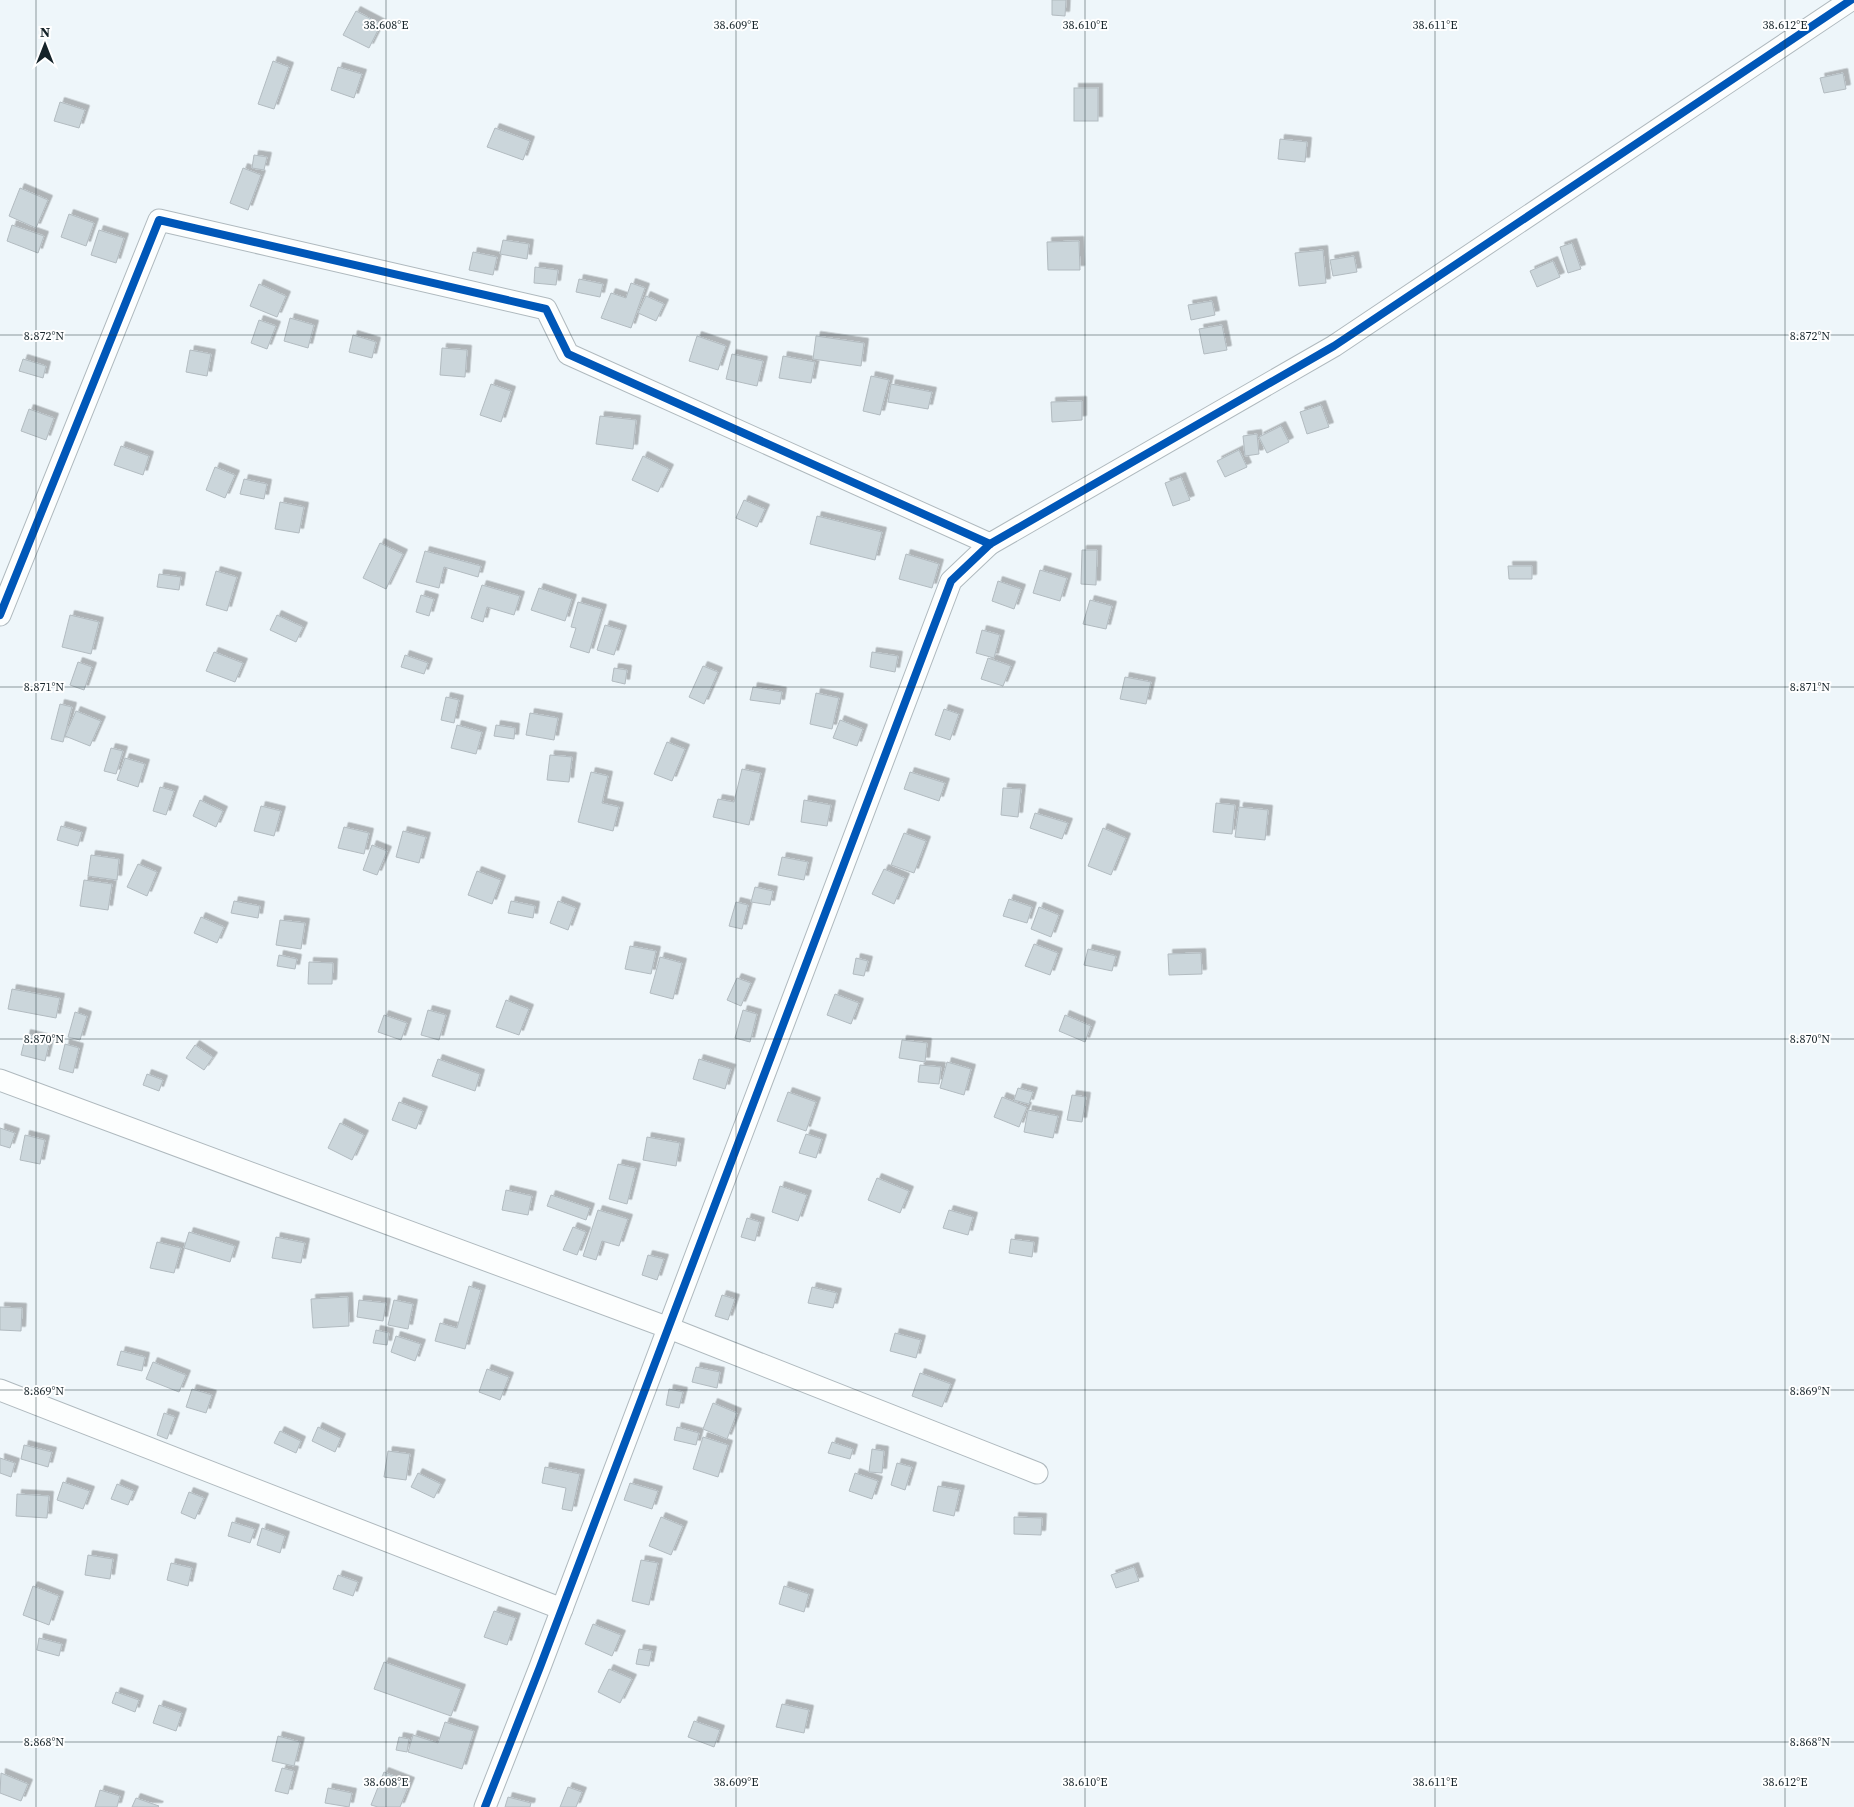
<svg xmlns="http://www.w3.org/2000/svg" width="1854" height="1807" viewBox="0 0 1854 1807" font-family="'Source Serif 4',serif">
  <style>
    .building { fill: #cbd6db; stroke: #b2bbc0; filter: url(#shadow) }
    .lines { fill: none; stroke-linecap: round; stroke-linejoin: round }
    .minor-casing { stroke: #afb9be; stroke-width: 23 }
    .minor { stroke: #fcfefe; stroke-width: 21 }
    .cycleway-casing { stroke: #fff; stroke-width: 11 }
    .cycleway { stroke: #0057b8; stroke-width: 8 }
    .ticks { fill: none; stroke: #152329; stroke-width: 1; stroke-opacity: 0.45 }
    .ticks-label { font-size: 12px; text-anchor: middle; fill: #152329; stroke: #fff; stroke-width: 4; stroke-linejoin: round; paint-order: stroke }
  </style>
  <defs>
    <filter id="shadow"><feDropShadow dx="4.5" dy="-4.5" stdDeviation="0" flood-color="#0004"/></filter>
  </defs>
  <rect width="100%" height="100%" fill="#eef6fa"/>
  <!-- building -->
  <g class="building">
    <polygon points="1052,0 1066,0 1065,16 1052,15"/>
    <polygon points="356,11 381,24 369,48 343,35"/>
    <polygon points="273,61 289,67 274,109 258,104"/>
    <polygon points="338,67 362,74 354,98 331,90"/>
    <polygon points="1843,73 1846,89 1824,93 1820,78"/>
    <rect x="1074" y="88" width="24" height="33"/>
    <polygon points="60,102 85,110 79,128 54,121"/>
    <polygon points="495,128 530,141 523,160 487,147"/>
    <polygon points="1280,139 1307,142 1305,162 1278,159"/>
    <polygon points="254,155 267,157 264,170 252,168"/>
    <polygon points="243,168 261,175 248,210 230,203"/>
    <polygon points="20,188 48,200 36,228 9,216"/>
    <polygon points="69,214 94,223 86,246 61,237"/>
    <polygon points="12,225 44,236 38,253 7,241"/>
    <polygon points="99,230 124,238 116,263 91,255"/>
    <polygon points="503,240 529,244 527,259 500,254"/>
    <polygon points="1079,241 1080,270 1048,270 1047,242"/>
    <polygon points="1572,243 1581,269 1568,273 1560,247"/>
    <polygon points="1323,250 1326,283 1299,286 1295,253"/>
    <polygon points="473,252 497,257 493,275 469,270"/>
    <polygon points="1354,256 1357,272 1333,276 1330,260"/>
    <polygon points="1553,261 1560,277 1537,287 1530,271"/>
    <polygon points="535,267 558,270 556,285 534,283"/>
    <polygon points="579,279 603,284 600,297 576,292"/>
    <polygon points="631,283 645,288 631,328 601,318 611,293 626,298"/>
    <polygon points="259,284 286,296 277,317 250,306"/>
    <polygon points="646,296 664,304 656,321 638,313"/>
    <polygon points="1212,301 1215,315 1191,320 1188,305"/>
    <polygon points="290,318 314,325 308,348 284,341"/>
    <polygon points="259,320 276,326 267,349 251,343"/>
    <polygon points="1222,325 1227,350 1204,354 1199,329"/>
    <polygon points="353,335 376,342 372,358 349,352"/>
    <polygon points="697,336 726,346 718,370 689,361"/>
    <polygon points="816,336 864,343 861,366 813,359"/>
    <polygon points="442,348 467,350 465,377 440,375"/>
    <polygon points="190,350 211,354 207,376 186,372"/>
    <polygon points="732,354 763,361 757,386 726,379"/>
    <polygon points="783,356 815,362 811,383 779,378"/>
    <polygon points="23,359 46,366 43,378 19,371"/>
    <polygon points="871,376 889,380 880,415 863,411"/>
    <polygon points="491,384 511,391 501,422 480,415"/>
    <polygon points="891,384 932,392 928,409 888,402"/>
    <polygon points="1082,401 1082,420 1052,422 1051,402"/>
    <polygon points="1321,405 1329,427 1307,434 1300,412"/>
    <polygon points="29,409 54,418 46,440 21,431"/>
    <polygon points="600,416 636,420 633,449 596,444"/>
    <polygon points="1281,426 1289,442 1267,453 1259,437"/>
    <polygon points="1257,434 1259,454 1245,456 1243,436"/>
    <polygon points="121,446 149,456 143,475 114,465"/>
    <polygon points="1239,450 1247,467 1225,477 1217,461"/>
    <polygon points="643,456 669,469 658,492 632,480"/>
    <polygon points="215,467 235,475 225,498 206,490"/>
    <polygon points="1181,477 1190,500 1173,506 1165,483"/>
    <polygon points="244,479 267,484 264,499 240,494"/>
    <polygon points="744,500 765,509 757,527 736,518"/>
    <polygon points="280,502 304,507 299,533 275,529"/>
    <polygon points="817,516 882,532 875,560 810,544"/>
    <polygon points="380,543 403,554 386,589 363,578"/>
    <polygon points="1082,550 1097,550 1096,585 1081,584"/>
    <polygon points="425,551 481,566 478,577 444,567 439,588 416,582"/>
    <polygon points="906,554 939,564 932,588 899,579"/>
    <polygon points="1508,566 1532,566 1532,579 1509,579"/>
    <polygon points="1040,570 1067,578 1060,601 1033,593"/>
    <polygon points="216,571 237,577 227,611 206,605"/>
    <polygon points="159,574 181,577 179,590 157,587"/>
    <polygon points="998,581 1021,589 1014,609 992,601"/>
    <polygon points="482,585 520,596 514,615 487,607 483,622 471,618"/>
    <polygon points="539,588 572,599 565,621 531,610"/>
    <polygon points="421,595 434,599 429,616 416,612"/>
    <polygon points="1090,600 1112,606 1106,629 1083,624"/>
    <polygon points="578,602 602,609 589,653 570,647 576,628 571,627"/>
    <polygon points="70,615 99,622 91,654 62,647"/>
    <polygon points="277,615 303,627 296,642 270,630"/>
    <polygon points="605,625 622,630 614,655 597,650"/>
    <polygon points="982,630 1000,635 994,658 976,653"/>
    <polygon points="214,652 243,663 235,682 206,671"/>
    <polygon points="872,652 898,656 895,672 870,667"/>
    <polygon points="405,655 428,663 424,674 401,667"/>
    <polygon points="988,658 1011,666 1003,686 981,679"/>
    <polygon points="78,662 92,667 84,690 70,685"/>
    <polygon points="703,666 718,672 704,704 689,697"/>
    <polygon points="614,668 627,670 625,684 612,681"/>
    <polygon points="1125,677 1151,682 1146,704 1120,699"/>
    <polygon points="753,687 782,692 780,704 750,700"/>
    <polygon points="816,693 839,698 832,729 810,724"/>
    <polygon points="446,697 459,700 454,723 441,720"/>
    <polygon points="60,704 72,707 63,742 51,739"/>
    <polygon points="944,709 959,714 950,740 935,735"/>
    <polygon points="76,711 101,721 90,746 65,736"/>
    <polygon points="530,713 558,718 554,740 526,735"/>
    <polygon points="840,720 863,729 857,746 833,738"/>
    <polygon points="457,725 482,732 476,754 451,748"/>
    <polygon points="496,725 515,728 514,739 494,736"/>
    <polygon points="667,742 685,749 672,781 654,774"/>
    <polygon points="111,748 123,751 116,774 104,771"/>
    <polygon points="550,755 572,757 569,782 547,780"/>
    <polygon points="125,758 145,764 138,787 117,780"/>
    <polygon points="742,769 761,773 749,825 713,817 718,799 734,802"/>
    <polygon points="591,772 608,776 602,803 619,807 613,831 578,822"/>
    <polygon points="910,772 945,783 939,801 904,789"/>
    <polygon points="160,787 174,791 166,815 153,811"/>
    <polygon points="1003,788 1021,789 1018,817 1001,815"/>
    <polygon points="200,800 223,811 216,827 193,816"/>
    <polygon points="804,800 831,805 827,826 801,822"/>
    <polygon points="1216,803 1235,805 1232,834 1213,832"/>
    <polygon points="261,806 281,811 274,836 254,831"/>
    <polygon points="1239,807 1268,810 1265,840 1235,837"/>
    <polygon points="1035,813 1068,823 1062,839 1030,828"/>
    <polygon points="61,826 82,832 78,846 57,840"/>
    <polygon points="344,827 369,833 364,854 338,848"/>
    <polygon points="1103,828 1126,838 1111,875 1088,866"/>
    <polygon points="403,831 426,837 419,863 396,857"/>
    <polygon points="904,833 926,841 914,873 891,865"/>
    <polygon points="372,845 387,851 377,875 363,870"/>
    <polygon points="91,855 119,859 117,880 88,876"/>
    <polygon points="782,857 808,862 804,880 778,875"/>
    <polygon points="138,864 157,872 147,896 127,887"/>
    <polygon points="884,869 905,878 894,904 872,894"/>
    <polygon points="477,871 501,880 492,904 468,895"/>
    <polygon points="84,880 112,884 108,910 80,906"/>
    <polygon points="755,887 773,891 770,905 751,902"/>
    <polygon points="1009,899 1032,907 1027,923 1003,916"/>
    <polygon points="234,901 260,906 258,918 231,913"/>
    <polygon points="511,901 535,906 533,918 508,913"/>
    <polygon points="558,901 576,908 568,930 550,923"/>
    <polygon points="736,902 748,905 742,929 729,926"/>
    <polygon points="1039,907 1059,915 1051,937 1031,929"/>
    <polygon points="201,917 224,927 217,943 194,933"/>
    <polygon points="280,920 305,923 301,949 276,945"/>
    <polygon points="1034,944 1058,953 1050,975 1025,966"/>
    <polygon points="630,946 656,951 651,974 625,969"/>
    <polygon points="1088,949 1116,956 1112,971 1084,965"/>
    <polygon points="1201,953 1202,974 1169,975 1168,954"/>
    <polygon points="279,955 297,959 295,969 277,966"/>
    <polygon points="660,957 682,963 673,999 650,993"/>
    <polygon points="856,958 868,961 864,976 853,974"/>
    <polygon points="309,962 333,963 332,984 308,984"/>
    <polygon points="737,978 751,983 741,1006 727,1000"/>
    <polygon points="12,989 60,998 56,1018 8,1009"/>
    <polygon points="835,994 859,1003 851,1024 827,1015"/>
    <polygon points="506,1000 529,1009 519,1035 496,1027"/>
    <polygon points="428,1010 446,1015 439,1040 421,1035"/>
    <polygon points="743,1010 757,1014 750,1042 735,1038"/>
    <polygon points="75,1012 87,1016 80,1040 68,1037"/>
    <polygon points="384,1015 407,1023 401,1040 378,1032"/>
    <polygon points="1065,1015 1091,1026 1085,1042 1059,1031"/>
    <polygon points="26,1034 50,1040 45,1061 21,1055"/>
    <polygon points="902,1040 927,1043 925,1062 899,1058"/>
    <polygon points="65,1044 79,1048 73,1073 59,1069"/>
    <polygon points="195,1045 213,1057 204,1070 186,1058"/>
    <polygon points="438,1059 480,1074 475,1091 432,1076"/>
    <polygon points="699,1059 731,1069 725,1089 693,1079"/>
    <polygon points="947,1062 971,1069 964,1095 940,1088"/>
    <polygon points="920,1065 941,1067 939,1084 918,1082"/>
    <polygon points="147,1074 163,1080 159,1091 143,1085"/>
    <polygon points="1018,1088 1033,1092 1029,1104 1014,1100"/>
    <polygon points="788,1092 816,1102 806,1131 777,1121"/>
    <polygon points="1072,1095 1086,1097 1082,1122 1067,1120"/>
    <polygon points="1002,1097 1027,1107 1019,1127 994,1117"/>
    <polygon points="399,1102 423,1111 416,1129 392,1120"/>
    <polygon points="1028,1110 1058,1116 1053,1138 1024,1132"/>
    <polygon points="340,1123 364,1135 352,1160 328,1148"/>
    <polygon points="0,1128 15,1133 10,1148 0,1145"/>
    <polygon points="806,1134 822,1139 816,1158 799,1153"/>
    <polygon points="25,1135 45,1140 40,1164 20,1160"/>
    <polygon points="647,1137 680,1143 676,1166 643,1160"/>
    <polygon points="618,1164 636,1168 627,1204 609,1199"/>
    <polygon points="877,1178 909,1191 900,1213 868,1200"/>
    <polygon points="780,1186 807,1195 798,1221 772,1212"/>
    <polygon points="506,1190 532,1196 528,1215 502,1210"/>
    <polygon points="551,1195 590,1208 586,1220 547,1206"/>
    <polygon points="598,1210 628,1219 619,1246 602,1241 596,1260 583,1256"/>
    <polygon points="949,1210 973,1217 968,1235 943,1228"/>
    <polygon points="747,1218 760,1222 755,1241 741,1237"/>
    <polygon points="573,1227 586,1232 577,1255 563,1250"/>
    <polygon points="189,1232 235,1246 230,1262 184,1248"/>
    <polygon points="276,1237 305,1243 301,1263 272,1258"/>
    <polygon points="1011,1239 1034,1242 1032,1257 1009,1253"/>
    <polygon points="157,1242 181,1248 174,1273 150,1268"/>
    <polygon points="648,1255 664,1259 657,1280 642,1275"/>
    <polygon points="469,1286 481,1290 465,1349 435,1341 440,1323 457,1328"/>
    <polygon points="812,1287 837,1293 833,1308 808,1303"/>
    <polygon points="722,1295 735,1299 728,1320 715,1316"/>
    <polygon points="348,1297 349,1326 313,1328 311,1299"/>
    <polygon points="359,1300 386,1303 383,1321 357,1317"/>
    <polygon points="394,1300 413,1304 408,1329 388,1325"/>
    <polygon points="0,1307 22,1308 21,1331 0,1330"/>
    <polygon points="376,1330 389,1333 387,1345 373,1343"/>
    <polygon points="895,1333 921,1340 916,1358 890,1351"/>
    <polygon points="396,1336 421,1344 415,1361 391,1352"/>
    <polygon points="121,1351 145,1357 142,1371 117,1365"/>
    <polygon points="153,1362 186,1375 179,1392 146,1379"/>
    <polygon points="696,1367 720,1372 717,1388 692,1382"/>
    <polygon points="487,1369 509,1377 500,1400 479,1392"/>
    <polygon points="920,1373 951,1384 942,1407 912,1396"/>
    <polygon points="192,1389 212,1395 206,1413 186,1407"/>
    <polygon points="669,1389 683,1392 679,1408 666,1405"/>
    <polygon points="713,1403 737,1413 727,1439 703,1429"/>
    <polygon points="164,1413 175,1417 167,1439 157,1435"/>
    <polygon points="318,1427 341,1438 335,1452 312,1441"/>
    <polygon points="677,1427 699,1433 696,1445 674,1440"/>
    <polygon points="280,1431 301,1441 296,1453 274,1443"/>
    <polygon points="703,1437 728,1445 718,1477 693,1469"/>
    <polygon points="832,1442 853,1449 850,1459 828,1453"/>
    <polygon points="24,1445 52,1452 48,1467 21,1459"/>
    <polygon points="872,1449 884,1451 882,1473 869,1472"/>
    <polygon points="388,1451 410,1454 406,1480 384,1477"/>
    <polygon points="0,1458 15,1463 11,1477 0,1473"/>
    <polygon points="897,1463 912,1467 905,1490 891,1485"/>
    <polygon points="545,1467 580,1474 572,1511 562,1509 566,1488 542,1483"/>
    <polygon points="418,1473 441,1484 434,1498 411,1487"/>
    <polygon points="855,1473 878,1481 872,1499 849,1491"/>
    <polygon points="63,1482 90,1491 83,1509 57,1500"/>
    <polygon points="630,1483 658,1491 652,1509 624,1500"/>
    <polygon points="117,1484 134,1491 128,1505 111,1499"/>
    <polygon points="938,1486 960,1490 954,1516 933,1511"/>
    <polygon points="189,1492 204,1498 195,1519 181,1513"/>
    <polygon points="17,1494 49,1496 47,1518 16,1516"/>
    <polygon points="661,1517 683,1526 671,1555 649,1546"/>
    <polygon points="1014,1517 1042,1518 1041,1535 1014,1534"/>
    <polygon points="232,1522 255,1529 250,1543 228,1536"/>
    <polygon points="262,1528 285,1536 280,1553 257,1545"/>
    <polygon points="88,1555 113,1559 110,1579 85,1575"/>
    <polygon points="641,1560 658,1563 649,1605 632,1601"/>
    <polygon points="171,1563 192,1568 188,1586 167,1580"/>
    <polygon points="1134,1567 1139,1581 1116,1588 1111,1575"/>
    <polygon points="338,1575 358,1582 353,1596 333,1589"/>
    <polygon points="33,1586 59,1596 49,1625 23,1615"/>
    <polygon points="784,1586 809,1594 804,1612 779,1604"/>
    <polygon points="494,1611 516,1618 507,1645 484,1637"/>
    <polygon points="593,1624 621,1635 612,1656 585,1644"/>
    <polygon points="39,1638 62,1644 59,1656 37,1650"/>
    <polygon points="639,1649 652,1651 649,1666 636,1664"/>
    <polygon points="384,1662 461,1689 451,1716 374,1689"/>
    <polygon points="609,1669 632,1679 620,1703 598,1692"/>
    <polygon points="116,1692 139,1700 135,1712 112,1703"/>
    <polygon points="782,1704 809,1710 804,1733 776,1727"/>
    <polygon points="159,1705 182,1713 176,1731 153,1723"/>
    <polygon points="694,1721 720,1730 714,1747 688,1737"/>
    <polygon points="445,1722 474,1731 462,1769 408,1752 413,1735 438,1743"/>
    <polygon points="278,1736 300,1742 294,1766 272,1761"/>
    <polygon points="399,1737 409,1739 407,1752 396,1750"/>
    <polygon points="282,1768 294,1771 288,1794 275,1791"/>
    <polygon points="384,1772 410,1782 400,1807 378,1807 371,1805"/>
    <polygon points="1,1773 28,1784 21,1801 0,1793"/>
    <polygon points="568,1787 582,1792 576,1807 560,1807"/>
    <polygon points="328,1788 352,1793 349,1807 325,1803"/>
    <polygon points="100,1790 120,1796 117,1807 95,1807"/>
    <polygon points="508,1797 531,1803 530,1807 505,1807"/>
    <polygon points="136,1798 159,1806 158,1807 132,1807"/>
  </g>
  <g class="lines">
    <defs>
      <g id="minor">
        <polyline points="0,615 159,220 546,309 568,354 990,544"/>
        <polyline points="0,1080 669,1328 1037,1473"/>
        <polyline points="0,1390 562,1609"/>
        <polyline points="485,1807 540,1667 951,581 990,544 1334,346 1851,0"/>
      </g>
    </defs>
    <!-- minor casing -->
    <use href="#minor" class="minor-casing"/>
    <!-- minor -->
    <use href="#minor" class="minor"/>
    <defs>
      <g id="cycleway">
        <polyline points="0,615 159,220 546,309 568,354 990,544"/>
        <polyline points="485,1807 540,1667 951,581 990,544 1334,346 1851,0"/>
      </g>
    </defs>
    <!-- cycleway casing -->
    <use href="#cycleway" class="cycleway-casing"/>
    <!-- cycleway -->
    <use href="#cycleway" class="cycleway"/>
  </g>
  <!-- ticks -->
  <path class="ticks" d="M36,0V1807M386,0V1807M736,0V1807M1085,0V1807M1435,0V1807M1785,0V1807M0,335H1854M0,687H1854M0,1039H1854M0,1390H1854M0,1742H1854"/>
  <g class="ticks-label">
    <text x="386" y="29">38.608°E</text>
    <text x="736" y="29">38.609°E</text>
    <text x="1085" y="29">38.610°E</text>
    <text x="1435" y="29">38.611°E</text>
    <text x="1785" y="29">38.612°E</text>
    <text x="44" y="340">8.872°N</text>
    <text x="1810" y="340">8.872°N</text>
    <text x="44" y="691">8.871°N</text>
    <text x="1810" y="691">8.871°N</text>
    <text x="44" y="1043">8.870°N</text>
    <text x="1810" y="1043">8.870°N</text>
    <text x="44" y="1395">8.869°N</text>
    <text x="1810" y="1395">8.869°N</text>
    <text x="44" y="1746">8.868°N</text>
    <text x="1810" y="1746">8.868°N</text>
    <text x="386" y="1786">38.608°E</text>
    <text x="736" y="1786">38.609°E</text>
    <text x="1085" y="1786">38.610°E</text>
    <text x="1435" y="1786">38.611°E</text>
    <text x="1785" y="1786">38.612°E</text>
  </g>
  <!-- north arrow -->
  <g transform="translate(45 45)" stroke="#ffffff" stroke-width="4" paint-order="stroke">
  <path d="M0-4L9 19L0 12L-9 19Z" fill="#152329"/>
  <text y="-8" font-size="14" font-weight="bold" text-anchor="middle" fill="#152329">N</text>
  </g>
</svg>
